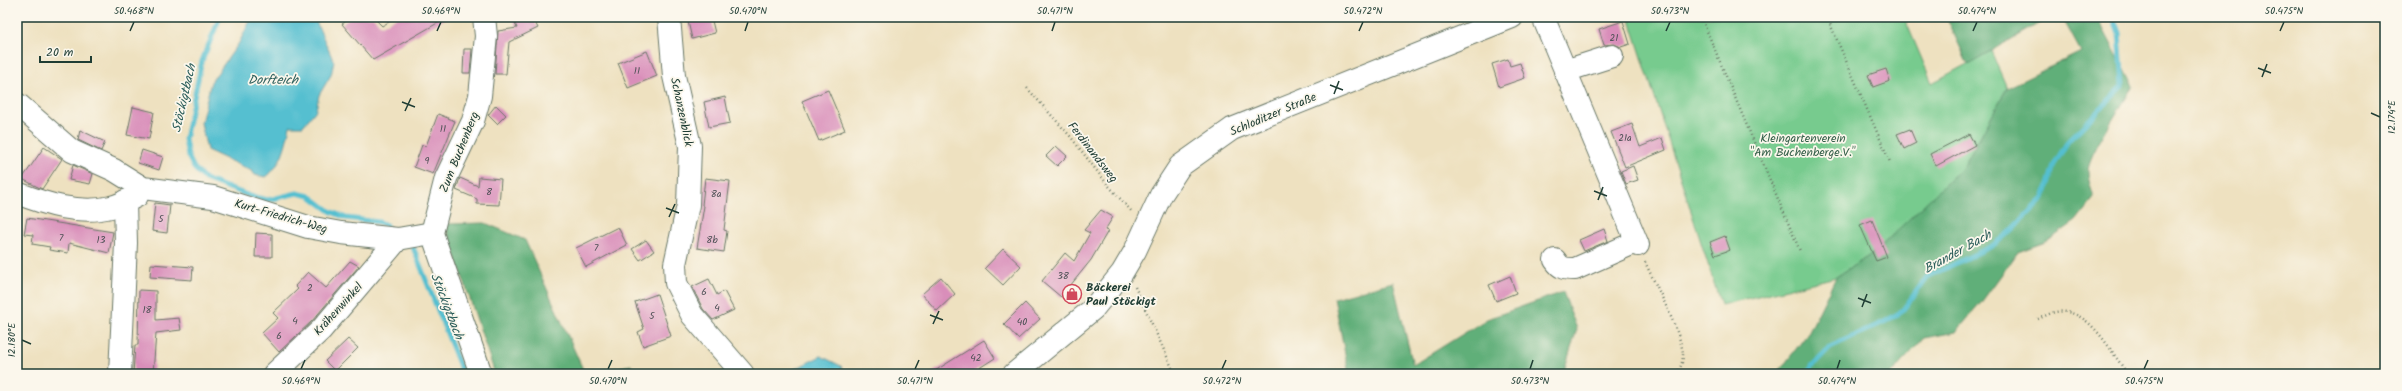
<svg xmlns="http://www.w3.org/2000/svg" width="2402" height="391" viewBox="0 0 2402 391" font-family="Kalam,sans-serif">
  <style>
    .green { fill: #77cb8e; stroke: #4b8461 }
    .forest { fill: #61af79; stroke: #407656 }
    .water { fill: #54bfd0; stroke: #3a7e82 }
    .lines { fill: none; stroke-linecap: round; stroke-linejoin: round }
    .stream { stroke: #54bfd0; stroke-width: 5 }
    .building { fill: #d98eba }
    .minor-casing { stroke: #677665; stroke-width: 24 }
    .path { stroke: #677665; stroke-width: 2.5; stroke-dasharray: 1 3; stroke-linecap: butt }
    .minor { stroke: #fff; stroke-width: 22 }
    .ticks { fill: none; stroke: #1f3d34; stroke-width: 1.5 }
    .labels { text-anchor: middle; stroke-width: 3.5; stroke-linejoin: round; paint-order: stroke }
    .number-label { font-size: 10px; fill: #4e5156 }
    .street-label { font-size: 12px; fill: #1f3d34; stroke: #fbf7ec }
    .park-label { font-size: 12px; fill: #35604a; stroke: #fbf7ec }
    .poi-label { font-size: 12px; font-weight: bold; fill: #1f3d34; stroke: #fbf7ec; text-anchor: start }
    .water-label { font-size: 13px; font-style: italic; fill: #2c5e5b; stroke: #fbf7ec }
    .neatline { fill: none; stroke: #1f3d34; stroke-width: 1.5 }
    .ticks-label { font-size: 10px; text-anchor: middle; fill: #1f3d34 }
  </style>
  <rect width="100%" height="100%" fill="#fbf7ec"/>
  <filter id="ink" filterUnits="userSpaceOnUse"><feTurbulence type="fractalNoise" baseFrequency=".025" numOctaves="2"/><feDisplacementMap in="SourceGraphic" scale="8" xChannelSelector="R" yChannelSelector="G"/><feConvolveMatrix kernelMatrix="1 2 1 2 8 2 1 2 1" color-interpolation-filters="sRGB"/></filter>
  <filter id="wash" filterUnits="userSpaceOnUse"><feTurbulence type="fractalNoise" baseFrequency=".012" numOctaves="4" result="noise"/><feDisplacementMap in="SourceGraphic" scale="16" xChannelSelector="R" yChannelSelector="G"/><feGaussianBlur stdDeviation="0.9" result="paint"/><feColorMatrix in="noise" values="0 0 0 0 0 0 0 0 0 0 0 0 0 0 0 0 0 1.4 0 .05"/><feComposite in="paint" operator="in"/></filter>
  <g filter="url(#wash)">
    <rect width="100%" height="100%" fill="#eee1c0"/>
    <!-- green -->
    <polygon class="green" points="1629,17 1904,17 1932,83 1991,51 2007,88 1964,166 1875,252 1836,277 1721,305"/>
    <!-- forest -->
    <g class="forest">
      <polygon points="1946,17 2050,17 1968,64"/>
      <path d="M2062,17H2097L2133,86C2124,104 2087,155 2088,171C2088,180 2092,189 2094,198L2076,221L2048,241L2018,252L1980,304L1956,332L1924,338L1891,374H1777L1809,332L1836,277L1875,252L1964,166L2007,88L2081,52Z"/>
      <polygon points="485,223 525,240 585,374 495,374 445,224"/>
      <polygon points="1393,282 1413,365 1487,319 1563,292 1577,329 1563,374 1349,374 1334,298"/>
      <polygon points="631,365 633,374 586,374"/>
    </g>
    <!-- water -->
    <g class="water">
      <path d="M252,17H314L334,62L331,75L319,95L316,110L303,126H290C286,144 282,165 266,177L255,175L252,171L207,150L201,123L211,82L239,43Z"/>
      <polygon points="821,356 841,366 844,374 791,374 791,371"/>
    </g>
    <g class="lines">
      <!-- stream -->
      <g class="stream">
        <polyline points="220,17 202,61 185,139 188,156 194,168 205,179 250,196 268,200 297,193 310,196 330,211 346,218 379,222 386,225"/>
        <polyline points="413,247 463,374"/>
        <polyline points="1809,374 1812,366 1830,347 1886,321 1902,311 1927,277 1992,246 2012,230 2044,198 2054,165 2068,141 2123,86 2119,33 2113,17"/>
      </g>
    </g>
    <g id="blocks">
      <!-- building -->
      <g class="building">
        <polygon points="352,17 373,17 382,26 397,17 448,17 373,60 342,24"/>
        <polygon points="512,17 532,17 538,28 509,42 506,74 495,74 498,31 517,28"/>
        <polygon points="687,17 711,17 715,33 692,39"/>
        <polygon points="1623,21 1630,44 1621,47 1614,44 1604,45 1599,29"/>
        <polygon points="464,49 472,49 470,73 463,73"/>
        <polygon points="647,51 657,76 628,88 618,63"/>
        <polygon points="1508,59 1510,66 1520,63 1525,78 1499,87 1492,64"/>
        <polygon points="1886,69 1890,81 1873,87 1868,75"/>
        <polygon points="828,90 845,130 819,141 802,101"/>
        <polygon points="725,97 730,123 709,127 704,102"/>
        <polygon points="496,105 506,115 497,124 488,115"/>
        <polygon points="133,107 154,112 149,139 127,135"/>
        <polygon points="438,114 455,121 433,174 414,167 422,145 426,146"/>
        <polygon points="1632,124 1640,147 1662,138 1666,150 1625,167 1611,132"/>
        <polygon points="1910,129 1916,143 1904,149 1897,134"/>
        <polygon points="80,130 105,142 101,151 78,140"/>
        <polygon points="1969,134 1975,145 1936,166 1930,154"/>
        <polygon points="1056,146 1067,156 1057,166 1046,156"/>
        <polygon points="44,147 62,159 42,189 22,179"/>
        <polygon points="142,150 163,157 159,170 138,163"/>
        <polygon points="73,165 93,174 90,184 69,180"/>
        <polygon points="1633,166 1638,180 1626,184 1621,171"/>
        <polygon points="479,177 501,179 499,205 477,204 477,199 456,190 460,178 478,186"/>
        <polygon points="705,178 730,181 724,230 727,231 724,252 697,248 704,206 702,205"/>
        <polygon points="155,203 170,205 167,233 152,231"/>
        <polygon points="1101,210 1113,217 1105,230 1108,231 1091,260 1061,297 1042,281 1065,253 1074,261 1090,233 1084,230"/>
        <polygon points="27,218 113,232 109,253 69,243 68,253 49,250 50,247 32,244 33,235 24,234"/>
        <polygon points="1872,220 1887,257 1876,261 1860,225"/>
        <polygon points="618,227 627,245 586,267 576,248"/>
        <polygon points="1604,229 1608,241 1584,251 1579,240"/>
        <polygon points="256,233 272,234 272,257 255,257"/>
        <polygon points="1725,236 1730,250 1715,255 1710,242"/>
        <polygon points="646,240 654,251 640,260 632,249"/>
        <polygon points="1003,249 1021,266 1003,285 985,268"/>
        <polygon points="350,261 359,266 312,321 279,352 262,333 278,318 273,313 298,289 295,286 308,272 326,288"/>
        <polygon points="151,264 193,267 192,280 150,277"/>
        <polygon points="1510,276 1516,293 1496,301 1489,285"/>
        <polygon points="941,277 955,294 937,311 922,294"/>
        <polygon points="709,279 717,295 724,291 734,310 713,320 703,309 692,287"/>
        <polygon points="139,290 156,291 156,320 179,318 181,330 156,333 153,374 133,374 135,345 138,345"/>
        <polygon points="657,294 671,336 643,346 638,332 644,329 635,302"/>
        <polygon points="1025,303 1040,319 1018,339 1004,324"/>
        <polygon points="348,339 358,348 335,371 325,361"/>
        <polygon points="984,340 995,358 970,374 930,374"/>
      </g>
    </g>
  </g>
  <g filter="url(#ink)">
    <use href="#blocks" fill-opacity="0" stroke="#677665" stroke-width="1"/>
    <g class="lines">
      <defs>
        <g id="minor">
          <polyline points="669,17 674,76 690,146 688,205 675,264 676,283 692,315 743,374"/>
          <polyline points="1543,17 1638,245"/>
          <polyline points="1565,71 1612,56"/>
          <polyline points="19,105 72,151 114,170 143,188 213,197 308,227 341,233 398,239 432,233"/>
          <path d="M17,193C45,204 80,215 111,207C120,205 129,200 137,196"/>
          <path d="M1555,260C1561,269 1565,269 1575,269L1636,242"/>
          <polyline points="120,374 126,243 125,201"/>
          <polyline points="274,374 321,330 398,239"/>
          <polyline points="481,374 432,233 446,178 473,121 480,96 486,36 484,17"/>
          <polyline points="1014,374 1093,309 1122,273 1135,251 1161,195 1180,166 1232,129 1512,17"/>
        </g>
      </defs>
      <!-- minor casing -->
      <use href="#minor" class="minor-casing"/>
      <!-- path -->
      <g class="path">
        <polyline points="1701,17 1800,251"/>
        <polyline points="1827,17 1890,162"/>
        <polyline points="1027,88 1070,136 1107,184 1133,213"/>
        <path d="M1645,262C1655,284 1681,332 1683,354C1683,361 1681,368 1676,374"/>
        <polyline points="1135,287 1175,374"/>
        <path d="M2038,319C2043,317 2050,313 2055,312C2090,306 2110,352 2128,374"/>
      </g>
      <!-- minor -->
      <use href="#minor" class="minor"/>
    </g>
  </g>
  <!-- ticks -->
  <path class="ticks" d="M130,31L134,22M437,31L441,22M745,31L748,22M1052,31L1055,22M1359,31L1363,22M1666,31L1670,22M1973,31L1977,22M2280,31L2284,22M2258,68L2271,73M2262,77L2267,64M1330,85L1343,90M1334,94L1339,81M402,102L415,107M405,111L411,98M2371,113L2380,117M1594,191L1607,196M1598,200L1603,187M666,208L679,213M669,217L675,204M1858,298L1871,303M1862,307L1867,294M930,315L943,320M933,324L939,311M22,340L31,344M301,369L305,360M608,369L612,360M915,369L919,360M1222,369L1226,360M1530,369L1533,360M1837,369L1840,360M2144,369L2148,360"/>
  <!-- icons -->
  <defs>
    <symbol id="shop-ring" viewBox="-11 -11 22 22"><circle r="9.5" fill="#fbf7ec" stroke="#d1495b" stroke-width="1.5"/><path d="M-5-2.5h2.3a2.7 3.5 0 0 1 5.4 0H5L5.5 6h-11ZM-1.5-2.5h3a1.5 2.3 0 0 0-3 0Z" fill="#d1495b"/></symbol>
  </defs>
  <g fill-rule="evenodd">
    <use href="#shop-ring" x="1061" y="283" width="22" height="22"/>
  </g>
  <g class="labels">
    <!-- number labels -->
    <g class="number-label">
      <text x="1614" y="41">21</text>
      <text x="637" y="74">11</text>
      <text x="443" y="132">11</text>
      <text x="1625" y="141">21a</text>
      <text x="427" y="164">9</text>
      <text x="489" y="195">8</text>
      <text x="716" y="197">8a</text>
      <text x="161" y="222">5</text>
      <text x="61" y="241">7</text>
      <text x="101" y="243">13</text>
      <text x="712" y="243">8b</text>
      <text x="596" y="251">7</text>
      <text x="1063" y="279">38</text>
      <text x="310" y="291">2</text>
      <text x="704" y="295">6</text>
      <text x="717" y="311">4</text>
      <text x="147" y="313">18</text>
      <text x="652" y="319">5</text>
      <text x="295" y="324">4</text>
      <text x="1022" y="325">40</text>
      <text x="279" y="339">6</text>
      <text x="976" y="361">42</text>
    </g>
    <!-- street labels -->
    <g class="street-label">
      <text transform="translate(682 112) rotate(78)" y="4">Schanzenblick</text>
      <text transform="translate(1273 114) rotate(-23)" y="4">Schloditzer Straße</text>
      <text transform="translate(459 152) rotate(-68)" y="4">Zum Buchenberg</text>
      <text transform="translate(1093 152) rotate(52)" y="4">Ferdinandsweg</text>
      <text transform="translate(281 216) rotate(16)" y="4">Kurt-Friedrich-Weg</text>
      <text transform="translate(338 309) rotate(-48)" y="4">Krähenwinkel</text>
    </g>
    <!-- park labels -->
    <g class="park-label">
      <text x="1803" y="142">Kleingartenverein<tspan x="1803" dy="14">"Am Buchenberge.V."</tspan></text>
    </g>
    <!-- poi labels -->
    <g class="poi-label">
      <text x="1086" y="291">Bäckerei<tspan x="1086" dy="14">Paul Stöckigt</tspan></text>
    </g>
    <!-- water labels -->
    <g class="water-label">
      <text x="273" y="84">Dorfteich</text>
      <text transform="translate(183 98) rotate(-77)" y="5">Stöckigtbach</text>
      <text transform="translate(1957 251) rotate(-29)" y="5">Brander Bach</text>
      <text transform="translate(448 306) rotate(69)" y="5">Stöckigtbach</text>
    </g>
  </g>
  <!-- margin -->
  <rect width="2402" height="391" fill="none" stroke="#fbf7ec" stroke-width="44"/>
  <!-- scale -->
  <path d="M40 56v6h51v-6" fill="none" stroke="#1f3d34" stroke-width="2"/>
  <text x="46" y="56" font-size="12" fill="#1f3d34" stroke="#fbf7ec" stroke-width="3" paint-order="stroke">20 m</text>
  <rect x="22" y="22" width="2358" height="347" class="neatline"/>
  <g class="ticks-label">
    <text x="134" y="14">50.468°N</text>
    <text x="441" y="14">50.469°N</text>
    <text x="748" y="14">50.470°N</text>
    <text x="1055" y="14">50.471°N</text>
    <text x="1363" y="14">50.472°N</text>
    <text x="1670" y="14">50.473°N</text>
    <text x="1977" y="14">50.474°N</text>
    <text x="2284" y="14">50.475°N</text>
    <text transform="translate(2391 117) rotate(-90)" y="4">12.174°E</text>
    <text transform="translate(11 340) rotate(-90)" y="4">12.180°E</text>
    <text x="301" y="384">50.469°N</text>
    <text x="608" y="384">50.470°N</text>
    <text x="915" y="384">50.471°N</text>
    <text x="1222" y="384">50.472°N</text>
    <text x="1530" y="384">50.473°N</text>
    <text x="1837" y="384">50.474°N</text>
    <text x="2144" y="384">50.475°N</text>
  </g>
</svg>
